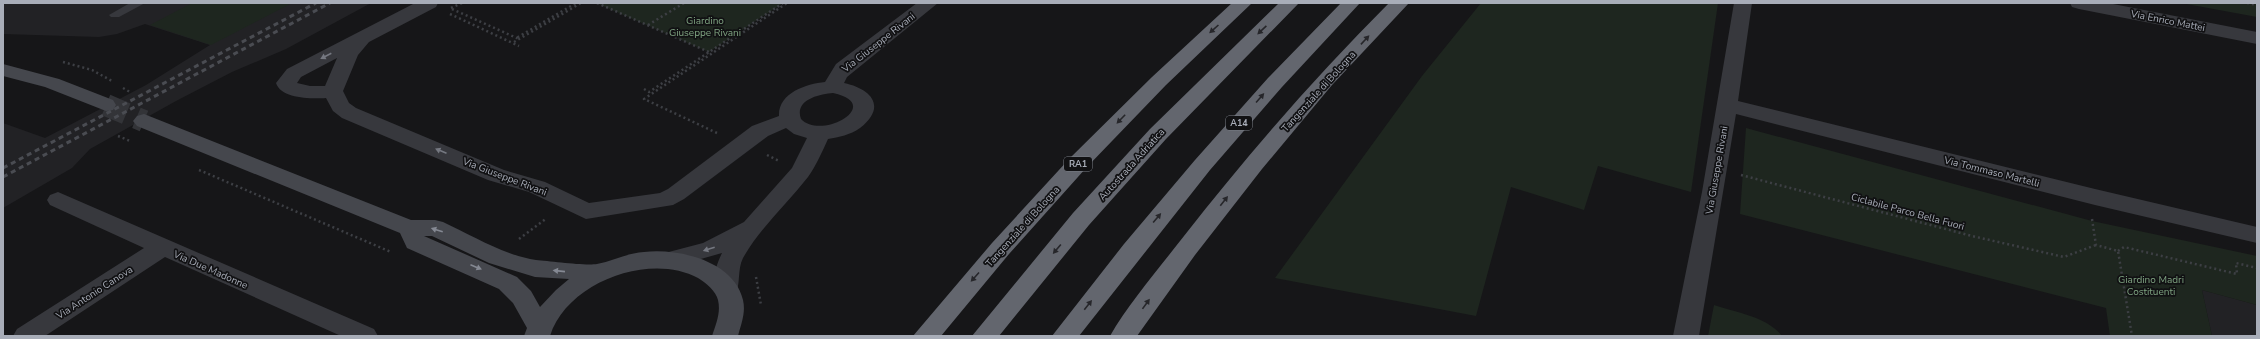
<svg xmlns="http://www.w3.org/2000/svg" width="2260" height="339" viewBox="0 0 2260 339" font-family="'Nunito Sans',sans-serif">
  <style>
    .built { fill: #222225 }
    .green { fill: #1e261f }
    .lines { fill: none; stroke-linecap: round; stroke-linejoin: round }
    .secondary-tunnel { stroke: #333438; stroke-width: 22; stroke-dasharray: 22 11; stroke-linecap: butt }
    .path { stroke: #3d3f44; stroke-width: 2.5; stroke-dasharray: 2 3; stroke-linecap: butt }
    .service { fill: #37383d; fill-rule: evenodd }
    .minor { fill: #37383d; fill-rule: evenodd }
    .secondary { fill: #45474d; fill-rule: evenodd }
    .motorway { fill: #63666e; fill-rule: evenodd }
    .rail { stroke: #4a4c52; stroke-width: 3; stroke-dasharray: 5 4; stroke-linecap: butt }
    .oneway { fill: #26262a }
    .oneway2 { fill: #757881 }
    .oneway3 { fill: #858993 }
    .labels { text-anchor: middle; stroke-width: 3.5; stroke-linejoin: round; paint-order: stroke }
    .shield { fill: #111113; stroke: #7b7e86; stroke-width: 1 }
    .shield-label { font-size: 9px; font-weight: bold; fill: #a8adb8 }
    .park-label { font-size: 10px; fill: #7fa381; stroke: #111113 }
    .street-label { font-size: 10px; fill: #a8adb8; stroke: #111113 }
  </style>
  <rect width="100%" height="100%" fill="#161618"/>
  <!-- built -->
  <g class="built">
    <polygon points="3,3 371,3 286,49 232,72 176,101 90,149 72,168 3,208 3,123 45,138 146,85 210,45 145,24 117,34 99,37 3,34"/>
    <polygon points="2202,290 2257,305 2257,336 2212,336"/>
  </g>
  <!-- green -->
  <g class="green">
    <polygon points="192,3 292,3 211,45 150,25"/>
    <polygon points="596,3 783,3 709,52"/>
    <polygon points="1481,3 1718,3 1691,192 1598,166 1584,210 1511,187 1476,316 1275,278 1422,76"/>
    <polygon points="2181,3 2257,3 2257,17"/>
    <polygon points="1746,128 2092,221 2257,256 2257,305 2202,290 2212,336 2110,336 2106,308 1740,214"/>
    <path d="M1714,305C1735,312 1768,317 1782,336H1708Z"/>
  </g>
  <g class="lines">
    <!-- secondary-tunnel -->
    <polyline class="secondary-tunnel" points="106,105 144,121"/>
    <!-- path -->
    <g class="path">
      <polyline points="597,3 709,52"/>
      <polyline points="2247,3 2257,5"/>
      <polyline points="451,8 462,3"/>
      <polyline points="452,9 519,39 518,37 576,3"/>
      <polyline points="450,14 519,46"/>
      <polyline points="648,25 684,3"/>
      <polyline points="514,42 581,3"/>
      <polyline points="63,62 92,70 112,81"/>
      <polyline points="123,88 130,92"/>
      <polyline points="644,89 649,92 783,3"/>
      <polyline points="717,133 644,99 787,3"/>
      <polyline points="118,136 130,141"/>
      <polyline points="767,155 779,161"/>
      <polyline points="199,170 391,252"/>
      <polyline points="1741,175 1972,236 2064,257 2096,245"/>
      <polyline points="2092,219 2096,245 2118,251 2132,336"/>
      <polyline points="519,239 547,218"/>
      <polyline points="2118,251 2124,247 2237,274 2236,263 2257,268"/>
      <polyline points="756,277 761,305"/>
    </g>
    <!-- service -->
    <polygon class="service" points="130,3 145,3 119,17 111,17 109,15"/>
    <!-- minor -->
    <g class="minor">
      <path d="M415,3H438L436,7L369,42L358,55L343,91L349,103L356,108L504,170L545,182L589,203L660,193L668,189L752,126L779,116C778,93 806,84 825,82L836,64L917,3H938L847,77L844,83C872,89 887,107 860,128C850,135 839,137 828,139C822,152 816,166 808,177C787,204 760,228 743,258C737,270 741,284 735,296L726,299L717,296C710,284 716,265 722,253L669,268L661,266L657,260L661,254L703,243L744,222L792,168L807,138L794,134L786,128L768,136L684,199L673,205L586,219L529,192L488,180L342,118L333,111L326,98C312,99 281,99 276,83L287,69ZM337,58L325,86H310L297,83L301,77ZM833,93C885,104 822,141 801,119C794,100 819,94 833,93Z"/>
      <polygon points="1734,3 1752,3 1738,101 2095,189 2257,227 2257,243 2095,205 1736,114 1699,336 1673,336 1702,192"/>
      <polygon points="2070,3 2108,3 2257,32 2257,44 2079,9 2072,7"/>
      <polygon points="58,192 374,329 378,336 341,336 165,257 45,336 13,336 17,329 144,248 50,205 47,200 50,195"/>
    </g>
    <!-- secondary -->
    <g class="secondary">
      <polygon points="3,64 59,79 113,100 116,105 113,110 106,111 45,87 3,76"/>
      <path d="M144,114L411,220H435L443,222C473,236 504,255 536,260C550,261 585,266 597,264C613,261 627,253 644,252C679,248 734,261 743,300C746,313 741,324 738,336H712C716,324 721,313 718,300C716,291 706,283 698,278C650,252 567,282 550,336H524L527,328L513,303L499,289L407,248L400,233L137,126L133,121L137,116ZM424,236H432L489,263L535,277L569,279L556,290L540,307L531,291L517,277Z"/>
    </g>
    <!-- motorway -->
    <g class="motorway">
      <polygon points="1232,3 1252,3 1166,85 1086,168 1009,254 941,336 913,336 992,243 1070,158 1152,77"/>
      <polygon points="1279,3 1299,3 1166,139 1089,225 999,336 972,336 1073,213 1150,129"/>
      <polygon points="1341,3 1360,3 1282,87 1210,170 1079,336 1052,336 1124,244 1195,160 1268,78"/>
      <path d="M1389,3H1409L1332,85L1262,169L1195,255L1137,336H1110C1129,303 1160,267 1184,236C1248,154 1316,76 1389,3Z"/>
    </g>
    <!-- rail -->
    <g class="rail">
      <polyline points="3,168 316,3"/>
      <polyline points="3,177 330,3"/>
    </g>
  </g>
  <!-- one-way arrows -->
  <defs><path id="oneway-solid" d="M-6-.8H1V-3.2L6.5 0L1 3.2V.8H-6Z"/></defs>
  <g class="oneway">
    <use href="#oneway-solid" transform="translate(1214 29) rotate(138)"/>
    <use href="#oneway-solid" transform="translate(1262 30) rotate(137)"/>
    <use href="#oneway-solid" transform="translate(1365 40) rotate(-47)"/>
    <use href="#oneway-solid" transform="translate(1260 98) rotate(-49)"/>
    <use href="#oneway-solid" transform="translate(1121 119) rotate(134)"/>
    <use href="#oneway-solid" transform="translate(1224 201) rotate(-52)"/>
    <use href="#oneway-solid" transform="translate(1157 218) rotate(-50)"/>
    <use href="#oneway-solid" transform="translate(1057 249) rotate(130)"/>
    <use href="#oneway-solid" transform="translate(975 277) rotate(132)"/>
    <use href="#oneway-solid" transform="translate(1146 304) rotate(-54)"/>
    <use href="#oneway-solid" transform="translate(1088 305) rotate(-52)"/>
  </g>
  <g class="oneway2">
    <use href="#oneway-solid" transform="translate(326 56) rotate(153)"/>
    <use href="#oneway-solid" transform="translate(441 151) rotate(-157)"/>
    <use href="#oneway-solid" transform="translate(709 249) rotate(162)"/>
  </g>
  <g class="oneway3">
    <use href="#oneway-solid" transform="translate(437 230) rotate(-163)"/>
    <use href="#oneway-solid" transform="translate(476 267) rotate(23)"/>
    <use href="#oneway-solid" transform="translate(559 271) rotate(-174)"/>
  </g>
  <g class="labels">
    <!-- shield labels -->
    <g class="shield">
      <rect x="1226" y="116" width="26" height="14" rx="3"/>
      <rect x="1064" y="157" width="28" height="14" rx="3"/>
    </g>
    <g class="shield-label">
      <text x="1239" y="126">A14</text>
      <text x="1078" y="167">RA1</text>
    </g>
    <!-- park labels -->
    <g class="park-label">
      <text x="705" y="24">Giardino<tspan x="705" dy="12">Giuseppe Rivani</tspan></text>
      <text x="2151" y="283">Giardino Madri<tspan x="2151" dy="12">Costituenti</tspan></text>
    </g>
    <!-- street labels -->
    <g class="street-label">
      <text transform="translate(2168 20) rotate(11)" y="4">Via Enrico Mattei</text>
      <text transform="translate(878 42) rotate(-38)" y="4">Via Giuseppe Rivani</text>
      <text transform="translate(1318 91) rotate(-48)" y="4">Tangenziale di Bologna</text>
      <text transform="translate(1131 164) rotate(-48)" y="4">Autostrada Adriatica</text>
      <text transform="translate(1716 170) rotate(-80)" y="4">Via Giuseppe Rivani</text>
      <text transform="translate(1992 171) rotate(14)" y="4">Via Tommaso Martelli</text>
      <text transform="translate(505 176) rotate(21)" y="4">Via Giuseppe Rivani</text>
      <text transform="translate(1908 211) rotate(15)" y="4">Ciclabile Parco Bella Fuori</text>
      <text transform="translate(1022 226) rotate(-48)" y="4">Tangenziale di Bologna</text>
      <text transform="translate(211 269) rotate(24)" y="4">Via Due Madonne</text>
      <text transform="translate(94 292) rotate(-33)" y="4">Via Antonio Canova</text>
    </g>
  </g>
  <!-- border -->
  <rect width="2260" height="339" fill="none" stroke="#a8adb8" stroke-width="8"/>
</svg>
